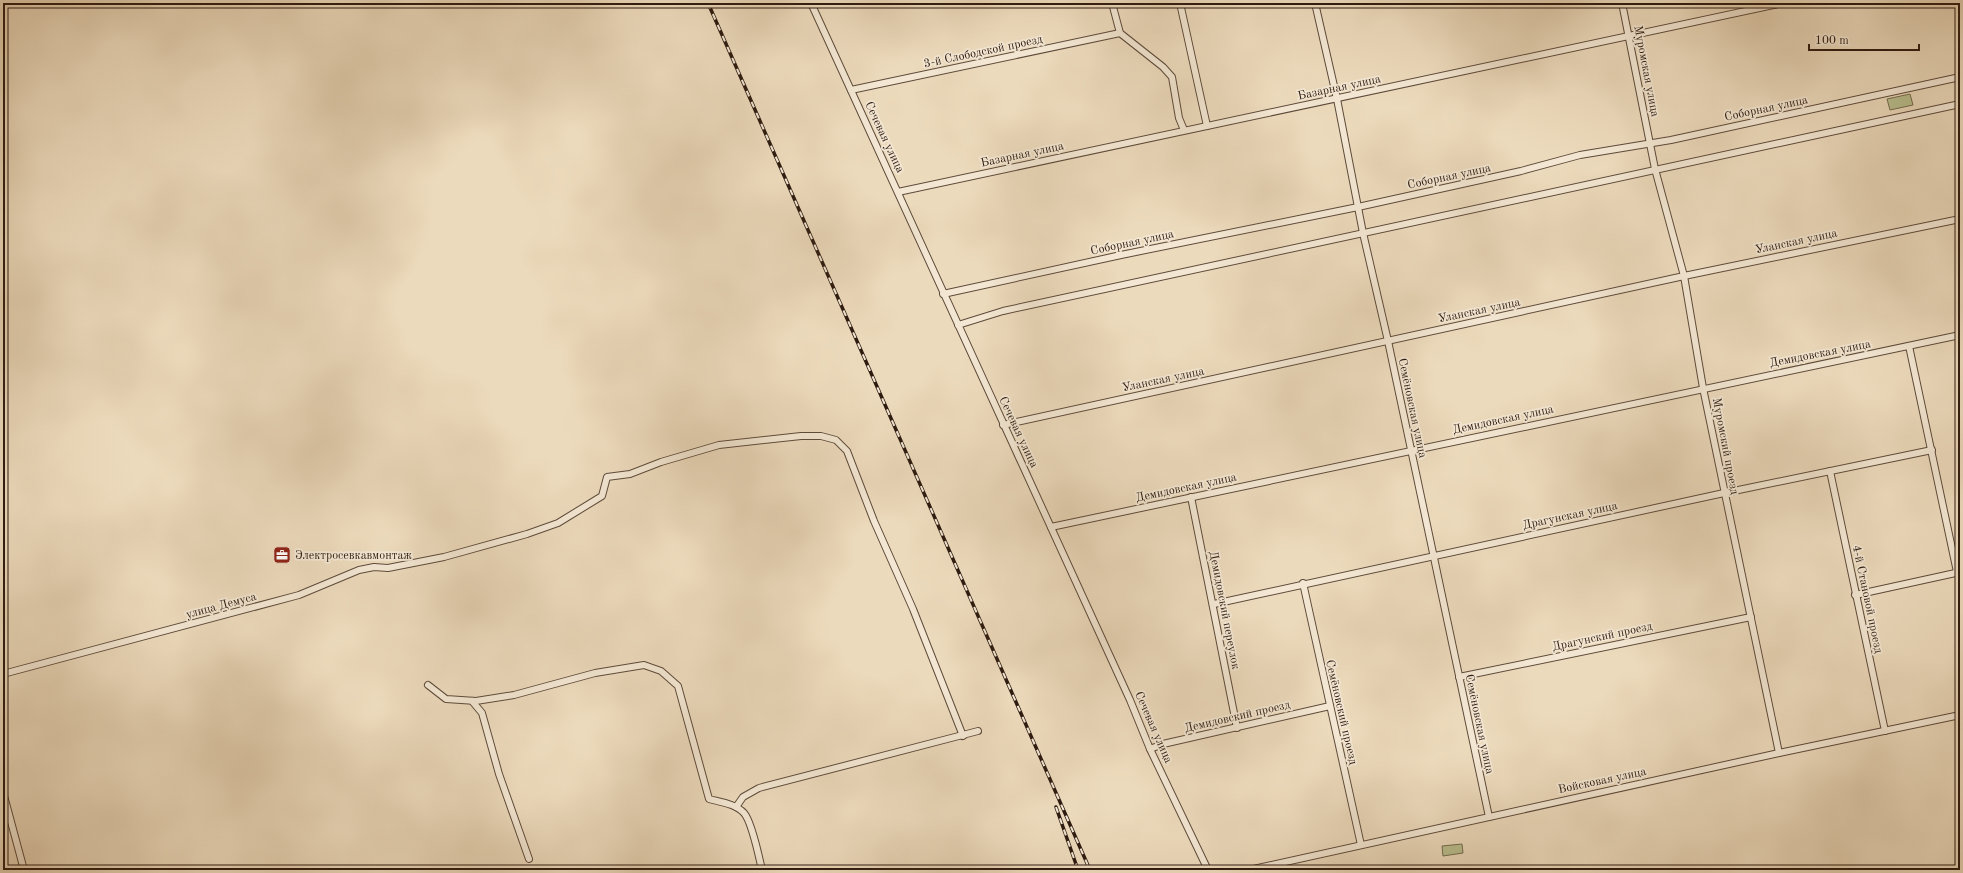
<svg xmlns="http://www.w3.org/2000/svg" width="1963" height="873" viewBox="0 0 1963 873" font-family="'Old Standard TT',serif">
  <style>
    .green { fill: #b9bf8f; stroke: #746d50 }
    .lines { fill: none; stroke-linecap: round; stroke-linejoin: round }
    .street-casing { stroke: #5e4b3b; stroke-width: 8 }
    .street { stroke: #f3e7d3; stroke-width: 6 }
    .rail-casing { stroke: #2e1b10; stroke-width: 3.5 }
    .rail { stroke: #f3e7d3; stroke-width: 2; stroke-dasharray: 6; stroke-linecap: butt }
    .labels { text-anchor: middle; stroke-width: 3.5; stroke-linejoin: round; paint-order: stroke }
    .street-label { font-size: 12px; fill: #2e1b10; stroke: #f3e7d3 }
    .poi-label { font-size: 12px; fill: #2e1b10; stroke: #f3e7d3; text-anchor: start }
  </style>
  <rect width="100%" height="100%" fill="#ecdabc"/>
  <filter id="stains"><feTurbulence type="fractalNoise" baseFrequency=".005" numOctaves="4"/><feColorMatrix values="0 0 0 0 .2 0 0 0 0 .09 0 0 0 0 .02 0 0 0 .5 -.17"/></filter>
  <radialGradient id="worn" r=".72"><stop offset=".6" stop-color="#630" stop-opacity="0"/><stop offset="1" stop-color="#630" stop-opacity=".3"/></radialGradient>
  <!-- green -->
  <g class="green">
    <polygon points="1910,94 1913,105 1890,110 1887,99"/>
    <polygon points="1462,844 1463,853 1443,856 1442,846"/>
  </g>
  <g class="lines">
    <defs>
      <g id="street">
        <polyline points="811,3 1130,700 1150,749 1208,870"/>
        <polyline points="1112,3 1120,33 1163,67 1172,77 1179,118 1184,130"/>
        <polyline points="1180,3 1207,126"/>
        <polyline points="1315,3 1337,99 1363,233 1388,341 1489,817"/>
        <polyline points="1622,3 1655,169 1684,276 1703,388 1779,753"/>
        <polyline points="851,90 1120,33"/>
        <polyline points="898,192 1783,3"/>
        <polyline points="943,294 1121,255 1358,207 1521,171 1580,155 1671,140 1960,77"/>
        <polyline points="958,325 1003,311 1960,104"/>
        <polyline points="1909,346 1957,572"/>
        <polyline points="1003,425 1684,276 1960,219"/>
        <polyline points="1830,471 1885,731"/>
        <polyline points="1191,497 1237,728"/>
        <polyline points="1051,527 1960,335"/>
        <polyline points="1303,583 1361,845"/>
        <polyline points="1855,595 1960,572"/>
        <polyline points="1214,604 1724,493 1932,450"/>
        <polyline points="3,674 299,595 359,570 374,567 388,568 444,557 527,534 558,523 602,496 607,477 630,474 661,462 719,445 801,436 821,436 836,440 847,451 874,521 913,609 963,736"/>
        <polyline points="1459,677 1751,617"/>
        <path d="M428,685L446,699L476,701L514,695L595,673L644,665L661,671L678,686L709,799C720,802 736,804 744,813C752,822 759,857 762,870"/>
        <polyline points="472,701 482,713 499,774 529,859"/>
        <polyline points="1150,749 1163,744 1330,706"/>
        <polyline points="3,792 24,870"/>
        <polyline points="736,807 743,797 759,788 978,731"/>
        <polyline points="1249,870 1779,753 1960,715"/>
      </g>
    </defs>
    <!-- street casing -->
    <use href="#street" class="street-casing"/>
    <!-- street -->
    <use href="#street" class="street"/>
    <defs>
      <g id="rail">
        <polyline points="708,3 1090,870"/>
        <polyline points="1056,807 1078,870"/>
      </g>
    </defs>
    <!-- rail casing -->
    <use href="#rail" class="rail-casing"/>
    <!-- rail -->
    <use href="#rail" class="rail"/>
  </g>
  <!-- icons -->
  <defs>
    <symbol id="office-square" viewBox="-11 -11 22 22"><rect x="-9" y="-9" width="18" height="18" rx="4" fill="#8f2418" stroke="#f3e7d3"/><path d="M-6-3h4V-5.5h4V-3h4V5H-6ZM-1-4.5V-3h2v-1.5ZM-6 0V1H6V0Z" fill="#fff"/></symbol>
  </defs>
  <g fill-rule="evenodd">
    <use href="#office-square" x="272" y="545" width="20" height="20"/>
  </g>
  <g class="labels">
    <!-- street labels -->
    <g class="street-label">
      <text transform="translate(983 51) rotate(-12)" y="4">3-й Слободской проезд</text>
      <text transform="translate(1647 71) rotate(79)" y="4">Муромская улица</text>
      <text transform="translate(1339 87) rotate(-12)" y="4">Базарная улица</text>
      <text transform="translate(1766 108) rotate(-12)" y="4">Соборная улица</text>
      <text transform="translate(885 137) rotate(65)" y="4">Сечевая улица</text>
      <text transform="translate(1022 154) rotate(-12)" y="4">Базарная улица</text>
      <text transform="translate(1449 176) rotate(-12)" y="4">Соборная улица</text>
      <text transform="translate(1796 241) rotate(-12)" y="4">Уланская улица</text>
      <text transform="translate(1132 242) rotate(-12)" y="4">Соборная улица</text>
      <text transform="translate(1479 310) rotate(-12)" y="4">Уланская улица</text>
      <text transform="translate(1820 353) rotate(-11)" y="4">Демидовская улица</text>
      <text transform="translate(1163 379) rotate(-12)" y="4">Уланская улица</text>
      <text transform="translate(1413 408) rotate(78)" y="4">Семёновская улица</text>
      <text transform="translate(1503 419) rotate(-12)" y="4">Демидовская улица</text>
      <text transform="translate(1019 432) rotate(65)" y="4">Сечевая улица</text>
      <text transform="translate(1726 446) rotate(79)" y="4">Муромский проезд</text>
      <text transform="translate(1186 487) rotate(-12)" y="4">Демидовская улица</text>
      <text transform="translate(1570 515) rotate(-12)" y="4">Драгунская улица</text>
      <text transform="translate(1868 599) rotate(78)" y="4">4-й Становой проезд</text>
      <text transform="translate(221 605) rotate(-15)" y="4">улица Демуса</text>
      <text transform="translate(1225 610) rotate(79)" y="4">Демидовский переулок</text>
      <text transform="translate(1602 636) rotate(-12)" y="4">Драгунский проезд</text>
      <text transform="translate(1342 712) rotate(77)" y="4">Семёновский проезд</text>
      <text transform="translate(1237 716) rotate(-13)" y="4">Демидовский проезд</text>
      <text transform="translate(1480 724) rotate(78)" y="4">Семёновская улица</text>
      <text transform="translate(1154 727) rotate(66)" y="4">Сечевая улица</text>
      <text transform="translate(1602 780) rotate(-12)" y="4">Войсковая улица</text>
    </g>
    <!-- poi labels -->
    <g class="poi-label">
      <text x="295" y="559">Электросевкавмонтаж</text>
    </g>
  </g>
  <!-- margin -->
  <rect width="1963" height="873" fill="none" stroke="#ecdabc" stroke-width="16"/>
  <rect x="4" y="4" width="1955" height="865" fill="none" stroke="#2e1b10" stroke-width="2"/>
  <rect x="8" y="8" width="1947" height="857" fill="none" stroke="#2e1b10"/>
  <!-- scale -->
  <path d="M1809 44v6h110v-6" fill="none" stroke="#2e1b10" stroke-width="2"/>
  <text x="1815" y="44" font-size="12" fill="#2e1b10" stroke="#f3e7d3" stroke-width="3" paint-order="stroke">100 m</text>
  <rect width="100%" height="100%" filter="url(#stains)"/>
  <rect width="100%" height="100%" fill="url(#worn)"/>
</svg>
